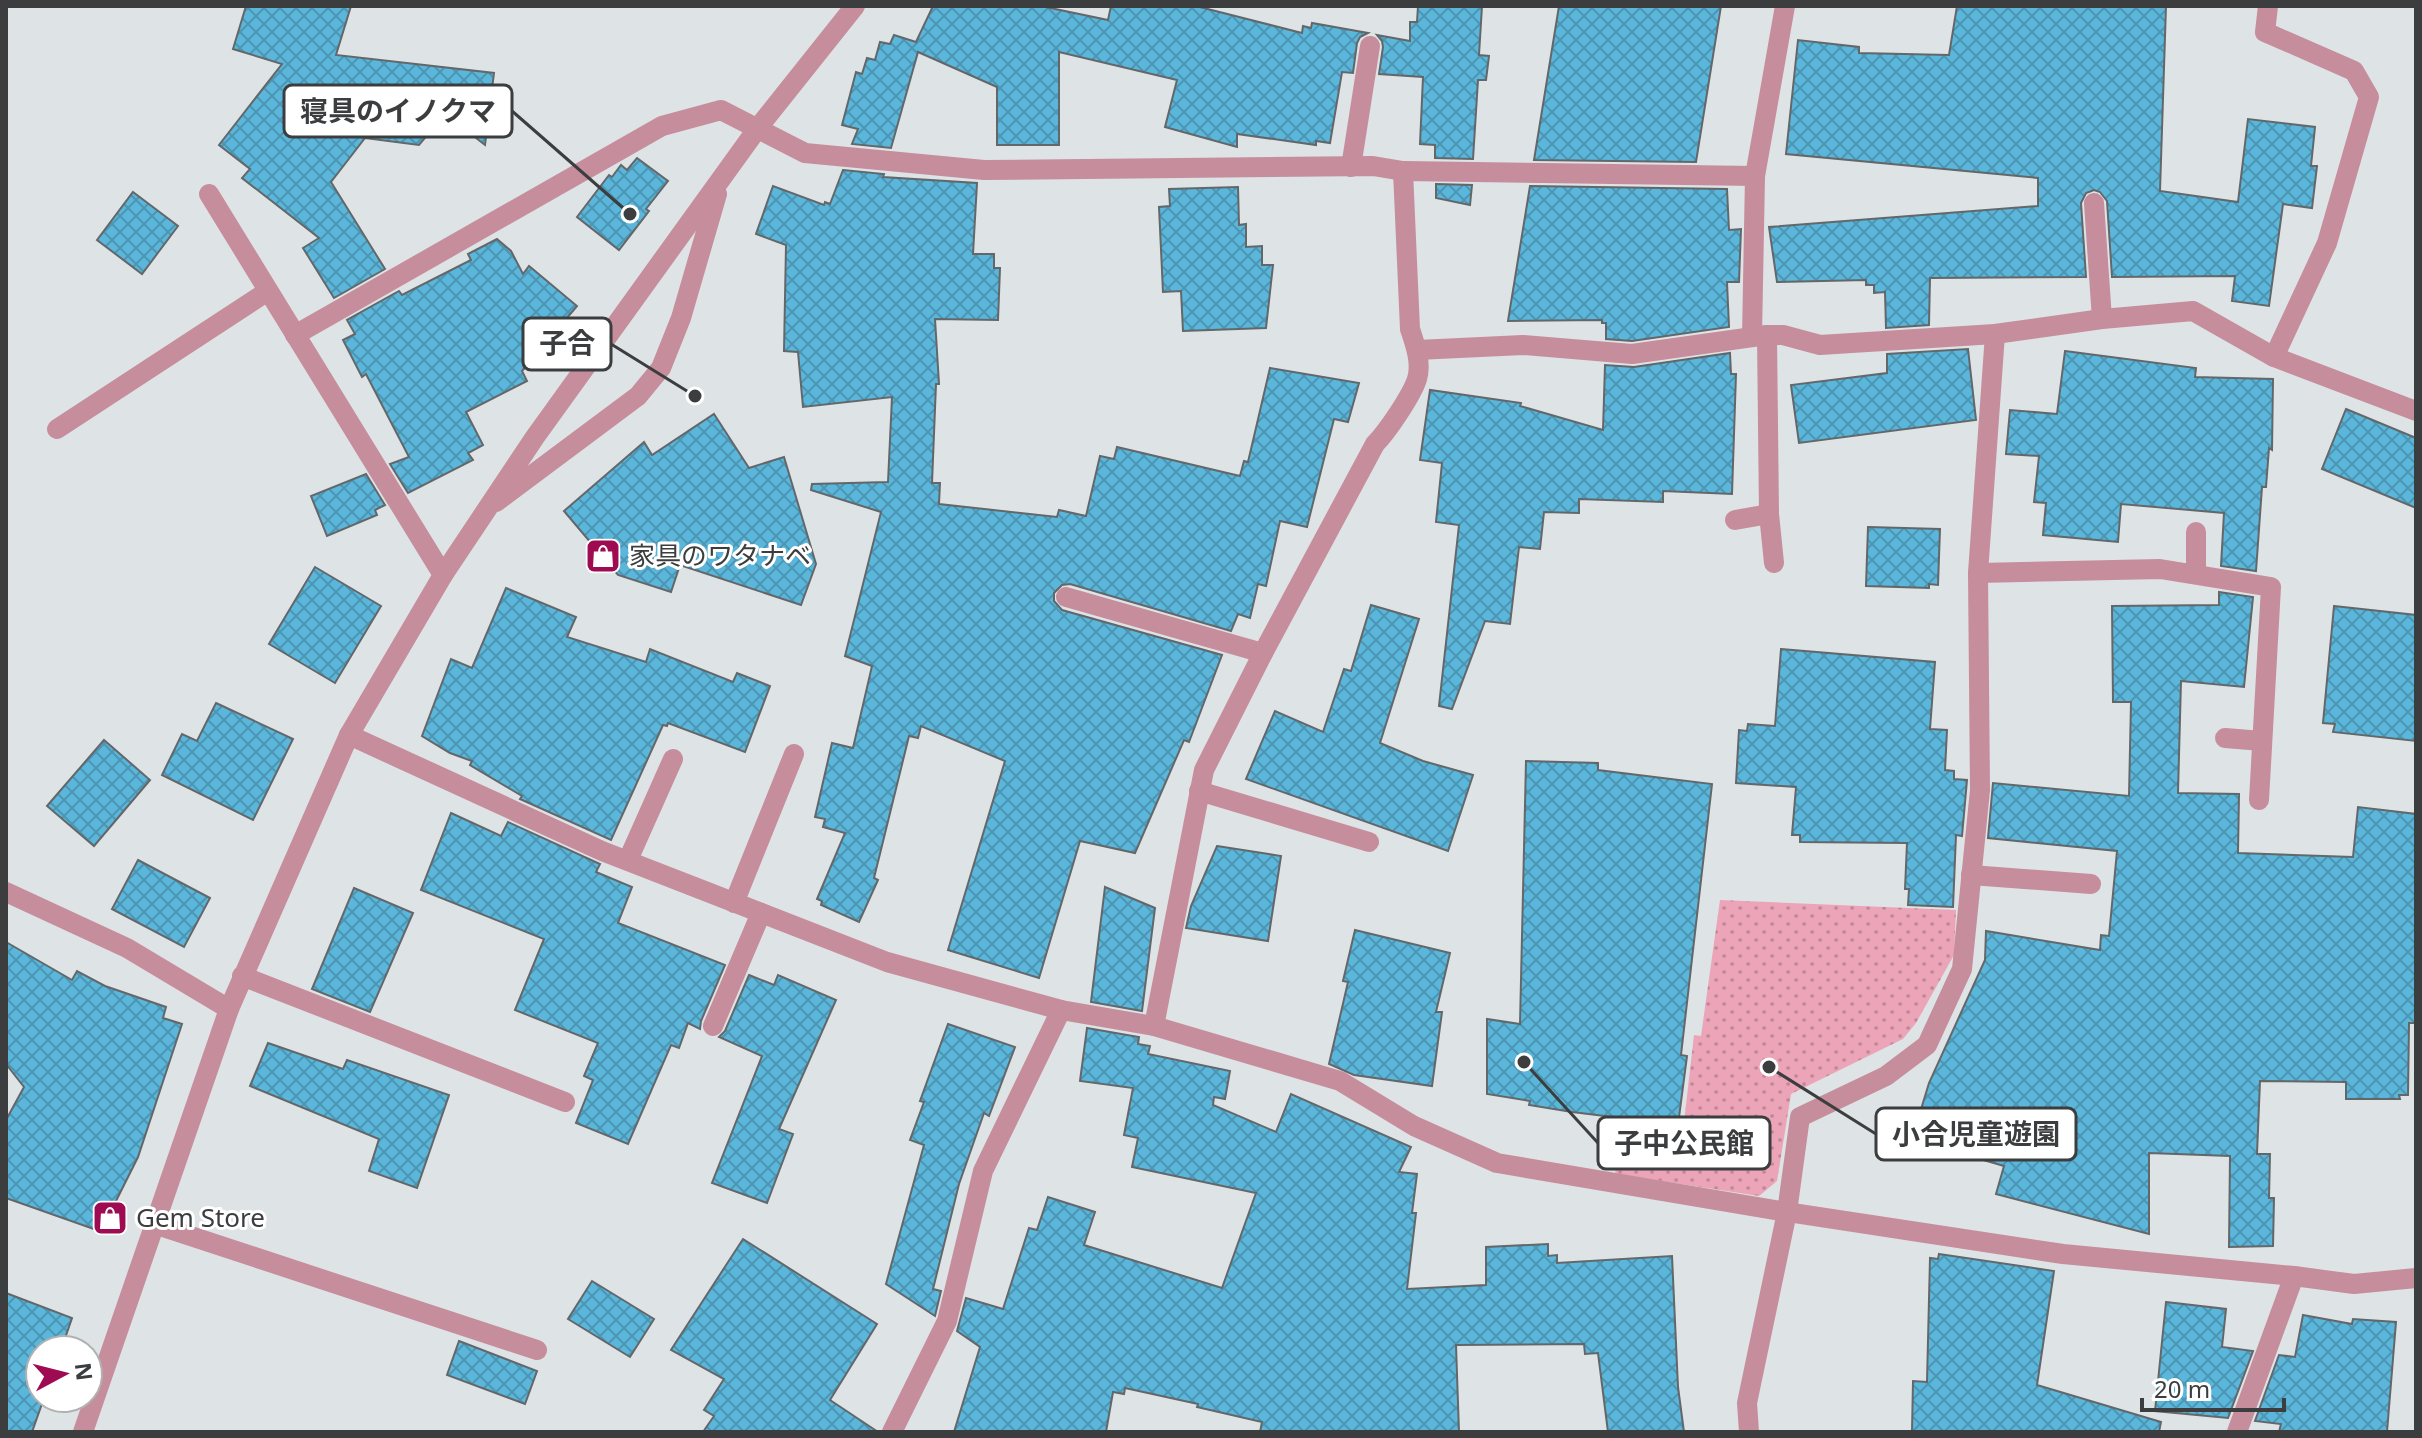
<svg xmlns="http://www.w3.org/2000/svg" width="2422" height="1438" viewBox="0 0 2422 1438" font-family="'Noto Sans','Noto Sans JP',sans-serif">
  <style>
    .park { fill: url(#park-dots) }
    .building { fill: url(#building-cross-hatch); stroke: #636769; stroke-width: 2 }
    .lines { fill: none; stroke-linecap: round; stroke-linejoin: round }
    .minor { stroke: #c68d9d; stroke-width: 20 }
    .labels { text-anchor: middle; stroke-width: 6; stroke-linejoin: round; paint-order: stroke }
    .poi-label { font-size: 26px; fill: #3b3d3e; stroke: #fff; text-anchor: start }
    .leader { fill: none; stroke: #3b3d3e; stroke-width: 3 }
    .callout-dot { fill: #3b3d3e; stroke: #fff; stroke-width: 3 }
    .callout { fill: #fff; stroke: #3b3d3e; stroke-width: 3 }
    .callout-label { font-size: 28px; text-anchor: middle; font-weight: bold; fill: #3b3d3e }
  </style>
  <defs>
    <pattern id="park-dots" width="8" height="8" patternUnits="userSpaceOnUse" patternTransform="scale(2)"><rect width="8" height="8" fill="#eba4b8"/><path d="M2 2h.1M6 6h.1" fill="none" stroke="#c08797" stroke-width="1.8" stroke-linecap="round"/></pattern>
    <pattern id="building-cross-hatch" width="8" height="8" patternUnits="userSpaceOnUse" patternTransform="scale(2)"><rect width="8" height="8" fill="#5ab7db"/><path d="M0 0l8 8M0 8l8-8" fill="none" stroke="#4c96b3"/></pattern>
  </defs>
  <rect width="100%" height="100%" fill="#dee3e5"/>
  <!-- park -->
  <polygon class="park" points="1720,900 1956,910 1954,955 1916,1023 1903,1039 1791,1094 1777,1181 1759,1196 1615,1174 1622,1126 1683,1131 1694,1035 1701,1036"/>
  <!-- building -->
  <g class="building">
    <polygon points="246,6 351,6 336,55 494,73 485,145 445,114 419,145 365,138 331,182 385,269 334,298 303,248 319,238 242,178 250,169 219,145 282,64 233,49"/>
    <polygon points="933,6 1041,6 1108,20 1111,6 1196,6 1302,33 1303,26 1311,28 1312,23 1368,33 1360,37 1357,43 1353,73 1342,72 1330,143 1316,141 1316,145 1237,134 1237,147 1165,127 1177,80 1059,52 1059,145 997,145 997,87 918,52 891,148 852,144 858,129 842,125 856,72 862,74 867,58 875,60 880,42 890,44 894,35 916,42"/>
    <polygon points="1418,6 1482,6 1479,55 1489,56 1486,80 1478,80 1473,159 1435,158 1435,145 1420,144 1423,77 1379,74 1383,47 1382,41 1377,35 1410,41 1410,22 1417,22"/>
    <polygon points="1559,6 1721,6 1696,162 1534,160"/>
    <polygon points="1957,6 2166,6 2160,191 2238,202 2248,119 2315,127 2311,166 2317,166 2312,208 2283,204 2269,306 2232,301 2235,276 2112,277 2107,201 2100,192 2094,190 2086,193 2081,203 2086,277 1930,278 1929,325 1886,328 1885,292 1874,293 1874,285 1866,285 1866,280 1777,282 1769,227 2038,206 2038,178 1786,154 1798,40 1859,47 1859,53 1949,55"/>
    <polygon points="637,158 668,181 646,209 649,211 619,250 577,217 609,175 612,177 621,165 627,170"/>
    <polygon points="843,170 884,174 883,177 977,183 973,254 994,254 994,268 1000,268 998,320 935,319 939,384 936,384 932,483 940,483 939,504 1057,517 1059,510 1086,516 1100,456 1114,459 1117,447 1240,476 1244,461 1248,462 1270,368 1359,383 1348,422 1334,419 1307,527 1280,521 1266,586 1258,584 1250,618 1238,614 1231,631 1070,584 1062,585 1054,593 1054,601 1062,610 1222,655 1189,742 1184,740 1135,853 1080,841 1039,978 948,950 1005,761 921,726 918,738 909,736 874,878 878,880 859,922 821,905 822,901 817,899 845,833 823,827 825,819 815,817 832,743 853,748 872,666 845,656 881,512 811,490 812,484 888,482 892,397 803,407 798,352 784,351 786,245 756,234 773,186 824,205 825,202 830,204"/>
    <polygon points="1436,184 1472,185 1470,205 1436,198"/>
    <polygon points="1530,186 1727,189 1729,230 1741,229 1739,282 1727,282 1729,327 1632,341 1606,339 1606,323 1602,323 1602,320 1508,321"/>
    <polygon points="1238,187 1239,225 1246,224 1246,247 1262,246 1262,265 1273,265 1266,328 1183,331 1181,291 1163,292 1159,207 1170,206 1169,189"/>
    <polygon points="133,192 178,226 142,274 97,240"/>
    <polygon points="497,239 511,251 523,274 529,266 577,306 522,371 527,381 466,412 483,445 468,453 473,460 408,493 390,464 409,457 366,374 362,377 343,340 355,334 347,320 399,291 402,295 471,260 468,254"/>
    <polygon points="1968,349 1976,420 1799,443 1791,385 1887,373 1887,354"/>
    <polygon points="2065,351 2196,368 2195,377 2273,379 2272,450 2269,448 2266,487 2262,487 2256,571 2221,566 2224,513 2121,504 2118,542 2043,535 2046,503 2034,502 2039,456 2006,454 2010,410 2057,414"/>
    <polygon points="1730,353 1731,374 1736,374 1732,494 1663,491 1663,502 1579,499 1579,513 1544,512 1540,549 1519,547 1510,624 1485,621 1452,709 1439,706 1459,525 1436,522 1442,463 1420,460 1430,390 1521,403 1520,406 1603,430 1605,365 1634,367"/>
    <polygon points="2346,409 2416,438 2416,508 2322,469"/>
    <polygon points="714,414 749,468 784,457 816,564 801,605 680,565 671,592 618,575 564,511 644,442 652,455"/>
    <polygon points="366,474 385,505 375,510 377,515 327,536 311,496"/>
    <polygon points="1868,527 1940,529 1938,585 1929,584 1929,588 1866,586"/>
    <polygon points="315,567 381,606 335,683 269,644"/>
    <polygon points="506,588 576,617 567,637 646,662 650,649 733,682 737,673 770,686 745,752 668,723 667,726 663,725 611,840 520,799 522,796 470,765 472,761 450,753 422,736 451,659 472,668"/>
    <polygon points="2219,592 2253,597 2244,687 2181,681 2178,793 2239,794 2238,853 2353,857 2358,807 2416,814 2416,1023 2409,1023 2408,1095 2399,1095 2400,1099 2346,1099 2346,1082 2260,1081 2257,1154 2270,1154 2269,1198 2274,1198 2273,1246 2229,1247 2230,1156 2149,1153 2149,1234 1996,1194 2004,1166 1925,1143 1928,1132 1915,1129 1929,1083 1985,960 1986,931 2100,950 2101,935 2109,936 2117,851 1988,838 1993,783 2129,796 2131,702 2113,702 2112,606 2219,605"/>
    <polygon points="1371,605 1419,619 1380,743 1423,761 1473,775 1448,851 1246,779 1275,711 1323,732 1344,669 1351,671"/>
    <polygon points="2334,606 2416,615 2416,741 2333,732 2335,724 2323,723"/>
    <polygon points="1781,649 1935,662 1930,729 1947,730 1945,770 1954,771 1954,779 1967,780 1962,836 1956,835 1953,907 1908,905 1909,889 1905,889 1907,843 1800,842 1800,835 1792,835 1796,787 1736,783 1739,730 1747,731 1748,724 1775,726"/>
    <polygon points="216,703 293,739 253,820 162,775 182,734 197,741"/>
    <polygon points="104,740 150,780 94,846 47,806"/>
    <polygon points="1526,761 1598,763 1598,770 1712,784 1681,1055 1687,1056 1678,1125 1572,1112 1529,1105 1530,1101 1487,1094 1487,1019 1520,1024"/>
    <polygon points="451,813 501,836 508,822 600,864 596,872 632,887 618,923 725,965 701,1021 700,1029 688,1023 679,1048 671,1045 628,1144 576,1123 593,1080 584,1076 598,1043 515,1010 544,939 421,890"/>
    <polygon points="1217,846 1281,856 1268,941 1186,928 1191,906"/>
    <polygon points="138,860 210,898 184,947 112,909"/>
    <polygon points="1105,887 1155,908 1142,1011 1091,1002"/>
    <polygon points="354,888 413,913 370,1012 312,989"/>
    <polygon points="1355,930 1450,953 1436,1012 1442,1012 1432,1086 1354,1075 1329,1064 1348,982 1343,981"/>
    <polygon points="6,942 72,980 77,971 105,986 166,1007 163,1018 182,1024 138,1157 116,1201 105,1233 6,1198 6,1120 24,1087 6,1064"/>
    <polygon points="749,975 774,985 778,975 836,1000 779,1129 793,1134 767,1203 712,1183 762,1056 719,1037 725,1031"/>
    <polygon points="948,1024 1015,1047 989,1116 984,1113 959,1184 933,1289 941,1291 935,1316 886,1284 924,1145 910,1140 924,1102 920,1101"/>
    <polygon points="1087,1028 1139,1037 1138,1044 1150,1046 1148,1054 1230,1071 1225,1099 1214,1097 1213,1105 1276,1132 1291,1094 1411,1147 1399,1172 1417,1174 1412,1213 1416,1213 1407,1289 1486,1285 1486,1247 1548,1244 1548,1256 1557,1255 1557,1263 1672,1256 1678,1387 1684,1432 1608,1432 1598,1353 1585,1354 1584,1344 1456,1345 1459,1432 1260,1432 1262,1422 1197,1407 1198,1404 1125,1388 1124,1394 1113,1392 1106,1432 954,1432 980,1347 957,1331 966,1298 1003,1309 1029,1228 1037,1230 1048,1197 1095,1212 1084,1245 1222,1288 1256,1193 1132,1167 1138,1138 1124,1135 1133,1088 1080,1081"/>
    <polygon points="268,1043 343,1069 347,1060 449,1095 417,1188 369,1171 379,1139 250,1086"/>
    <polygon points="743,1239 877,1324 830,1400 878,1432 703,1432 714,1416 704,1410 724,1379 671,1350"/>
    <polygon points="1939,1254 2054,1271 2037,1385 2161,1422 2159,1432 1912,1432 1913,1381 1927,1382 1930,1258 1938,1259"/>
    <polygon points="592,1281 654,1319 630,1357 568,1319"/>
    <polygon points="6,1293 72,1318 61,1350 40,1350 40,1398 44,1398 32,1432 6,1432"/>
    <polygon points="2166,1302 2226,1309 2222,1347 2253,1351 2228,1418 2155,1411"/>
    <polygon points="2303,1315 2352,1324 2353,1319 2396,1322 2387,1432 2279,1432 2281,1424 2255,1421 2279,1355 2295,1357"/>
    <polygon points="459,1341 537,1371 525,1404 447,1375"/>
  </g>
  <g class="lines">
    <!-- minor -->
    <g class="minor">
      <polyline points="2268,6 2265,32 2354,71 2369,97 2327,243 2274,357"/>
      <polyline points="1351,167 1370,46"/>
      <polyline points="209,194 443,575"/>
      <polyline points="2094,203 2102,319"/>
      <polyline points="295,335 662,126 721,110 805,153 984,170 1373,166 1403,171 1755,176"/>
      <polyline points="1767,335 1769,514 1774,563"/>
      <polyline points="1752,337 1755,176 1785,6"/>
      <polyline points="1417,350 1523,345 1632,354 1767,335 1783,335 1820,345 1995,334 2102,319 2193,311 2274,357 2416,411"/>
      <polyline points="57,429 268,291"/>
      <polyline points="496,502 638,396 661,368 681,318 717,194"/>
      <polyline points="1735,520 1769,514"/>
      <polyline points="1978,573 2160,569 2271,587 2259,800"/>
      <polyline points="2196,574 2196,532"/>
      <polyline points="1066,597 1263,653"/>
      <polyline points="349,735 602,851 887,962 1061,1010 1154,1026 1340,1081 1414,1126 1497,1163 1787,1212 2063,1254 2294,1276"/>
      <polyline points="2225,738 2262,741"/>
      <polyline points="1199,791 1369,842"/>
      <polyline points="628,860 673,759"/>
      <polyline points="1971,875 2091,884"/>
      <polyline points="6,892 127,948 229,1009"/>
      <polyline points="734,903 794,754"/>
      <polyline points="242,976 565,1102"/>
      <polyline points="713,1026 761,913"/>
      <path d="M1154,1026L1204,770L1263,653L1375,444C1387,432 1412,395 1417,379C1422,363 1415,344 1410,329L1403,171"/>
      <polyline points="154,1224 537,1350"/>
      <polyline points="83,1432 229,1009 349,735 443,575 535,437 757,129 855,6"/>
      <polyline points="892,1432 947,1321 983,1171 1061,1010"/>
      <polyline points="1749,1432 1747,1403 1787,1212 1800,1117 1886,1076 1927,1045 1962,969 1980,790 1978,573 1995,334"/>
      <polyline points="2237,1432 2294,1276 2354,1284 2416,1278"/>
    </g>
  </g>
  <!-- icons -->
  <defs>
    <symbol id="shop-square" viewBox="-11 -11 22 22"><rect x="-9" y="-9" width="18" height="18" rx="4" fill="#9f0b52" stroke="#fff"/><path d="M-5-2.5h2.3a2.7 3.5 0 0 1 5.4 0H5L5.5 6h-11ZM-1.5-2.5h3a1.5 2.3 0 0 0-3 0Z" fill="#fff"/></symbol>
  </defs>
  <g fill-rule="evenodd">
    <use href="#shop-square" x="583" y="536" width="40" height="40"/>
    <use href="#shop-square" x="90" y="1198" width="40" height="40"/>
  </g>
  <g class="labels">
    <!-- poi labels -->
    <g class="poi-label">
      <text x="629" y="565">家具のワタナベ</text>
      <text x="136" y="1227">Gem Store</text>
    </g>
  </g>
  <!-- callouts -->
  <path class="leader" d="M630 214L512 111M695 396L611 344M1769 1067L1876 1134M1524 1062L1598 1143"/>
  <g class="callout-dot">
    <circle cx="630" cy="214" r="8"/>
    <circle cx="695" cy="396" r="8"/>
    <circle cx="1769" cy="1067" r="8"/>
    <circle cx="1524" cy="1062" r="8"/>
  </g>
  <g class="callout">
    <rect x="284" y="85" width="228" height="52" rx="8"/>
    <rect x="523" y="318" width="88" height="52" rx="8"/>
    <rect x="1876" y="1108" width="200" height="52" rx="8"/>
    <rect x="1598" y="1117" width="172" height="52" rx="8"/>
  </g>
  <g class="callout-label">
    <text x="398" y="121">寝具のイノクマ</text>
    <text x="567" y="353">子合</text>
    <text x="1976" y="1144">小合児童遊園</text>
    <text x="1684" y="1153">子中公民館</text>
  </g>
  <!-- border -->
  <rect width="2422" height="1438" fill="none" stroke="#3b3d3e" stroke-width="16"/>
  <!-- north arrow -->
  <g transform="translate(64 1374) rotate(83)"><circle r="38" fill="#ffffff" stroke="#b1b1b2" stroke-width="2"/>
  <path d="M0-6L14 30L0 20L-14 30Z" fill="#9f0b52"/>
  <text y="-12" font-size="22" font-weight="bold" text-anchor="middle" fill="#3b3d3e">N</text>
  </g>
  <!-- scale -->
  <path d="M2142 1398v12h142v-12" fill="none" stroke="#3b3d3e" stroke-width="4"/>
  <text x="2154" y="1398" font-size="24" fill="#3b3d3e" stroke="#ffffff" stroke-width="6" paint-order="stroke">20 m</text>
</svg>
